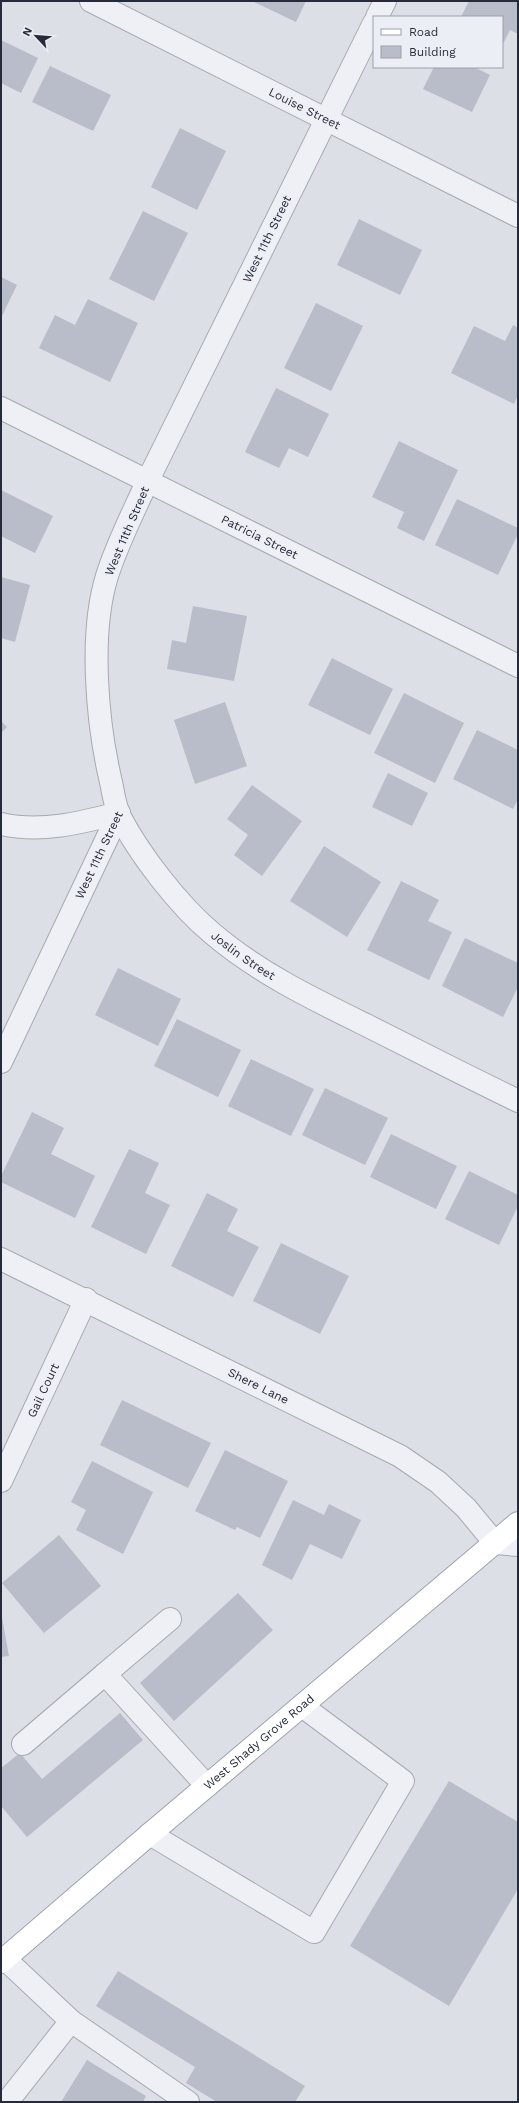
<svg xmlns="http://www.w3.org/2000/svg" width="519" height="2103" viewBox="0 0 519 2103" font-family="'Work Sans',sans-serif">
  <style>
    .building { fill: #b9bdc9 }
    .lines { fill: none; stroke-linecap: round; stroke-linejoin: round }
    .minor-casing { stroke: #a5a9b3; stroke-width: 24 }
    .major-casing { stroke: #9ca2b1; stroke-width: 24 }
    .minor { stroke: #eff0f5; stroke-width: 22 }
    .major { stroke: #fff; stroke-width: 22 }
    .labels { text-anchor: middle; stroke-width: 3; stroke-linejoin: round; paint-order: stroke }
    .street-label { font-size: 12px; fill: #262b3c; stroke: #ebeef4 }
  </style>
  <rect width="100%" height="100%" fill="#dcdfe6"/>
  <!-- building -->
  <g class="building">
    <polygon points="252,1 306,1 296,22"/>
    <polygon points="469,1 518,1 518,34 510,30 502,46 502,17 461,17"/>
    <polygon points="1,40 38,58 21,93 1,83"/>
    <polygon points="50,66 111,95 93,131 32,102"/>
    <polygon points="434,67 474,67 490,75 472,112 423,89"/>
    <polygon points="180,128 226,151 197,210 151,187"/>
    <polygon points="143,211 188,233 154,301 109,279"/>
    <polygon points="359,219 422,250 400,295 337,265"/>
    <polygon points="1,277 17,285 1,318"/>
    <polygon points="88,299 138,323 110,382 39,348 55,315 75,325"/>
    <polygon points="316,303 363,326 331,391 284,368"/>
    <polygon points="513,325 518,328 518,395 514,404 451,373 474,326 505,341"/>
    <polygon points="276,388 329,414 308,457 289,448 279,468 245,452"/>
    <polygon points="399,441 458,470 424,541 397,528 404,512 372,497"/>
    <polygon points="1,490 53,516 35,553 1,536"/>
    <polygon points="457,499 518,528 518,534 498,575 435,545"/>
    <polygon points="1,577 30,585 15,642 1,638"/>
    <polygon points="193,606 247,616 234,681 167,669 172,640 186,643"/>
    <polygon points="332,658 393,689 370,735 308,705"/>
    <polygon points="404,693 464,723 435,783 374,753"/>
    <polygon points="225,702 247,766 195,784 174,720"/>
    <polygon points="1,721 7,727 1,733"/>
    <polygon points="477,730 518,750 518,799 513,809 453,779"/>
    <polygon points="388,773 428,793 412,826 372,807"/>
    <polygon points="252,785 302,821 262,876 234,855 248,835 227,819"/>
    <polygon points="324,846 381,882 347,937 290,901"/>
    <polygon points="401,881 439,900 428,921 452,932 429,980 367,950"/>
    <polygon points="465,938 518,963 518,987 503,1017 442,986"/>
    <polygon points="118,968 181,999 158,1046 95,1015"/>
    <polygon points="177,1019 241,1050 218,1097 154,1066"/>
    <polygon points="251,1059 314,1089 291,1136 228,1106"/>
    <polygon points="325,1088 388,1118 365,1165 302,1135"/>
    <polygon points="32,1112 64,1128 51,1154 95,1176 75,1218 1,1182 1,1176"/>
    <polygon points="391,1134 457,1166 436,1209 370,1177"/>
    <polygon points="129,1149 159,1163 145,1193 170,1205 146,1254 91,1227"/>
    <polygon points="469,1171 518,1195 518,1206 499,1245 445,1219"/>
    <polygon points="207,1193 238,1209 227,1231 259,1247 233,1297 171,1266"/>
    <polygon points="281,1243 349,1276 320,1334 253,1301"/>
    <polygon points="122,1400 211,1443 188,1488 100,1445"/>
    <polygon points="225,1450 288,1481 260,1538 237,1527 235,1530 195,1511"/>
    <polygon points="92,1461 153,1492 123,1554 76,1530 86,1510 71,1502"/>
    <polygon points="293,1500 324,1515 329,1504 361,1520 342,1559 310,1544 292,1580 262,1565"/>
    <polygon points="59,1535 101,1586 44,1633 2,1583"/>
    <polygon points="238,1593 273,1630 174,1721 140,1683"/>
    <polygon points="1,1612 9,1656 1,1657"/>
    <polygon points="120,1713 143,1740 27,1837 1,1806 1,1768 20,1753 42,1779"/>
    <polygon points="449,1781 518,1822 518,1889 449,2006 350,1946"/>
    <polygon points="118,1971 305,2086 295,2102 217,2102 186,2083 195,2067 96,2006"/>
    <polygon points="87,2060 146,2096 143,2102 61,2102"/>
  </g>
  <g class="lines">
    <defs>
      <g id="minor">
        <path id="s1" d="M91,1L518,216"/>
        <polyline points="377,17 385,1"/>
        <path id="s2" d="M374,23L147,482C133,513 117,544 107,576C89,634 97,723 111,782C113,792 115,805 119,815C139,854 179,906 213,934C259,973 313,999 366,1025C417,1051 467,1076 518,1101"/>
        <path id="s3" d="M1,408L518,666"/>
        <path d="M1,824C41,833 80,823 119,813"/>
        <path id="s4" d="M1,1062L119,813"/>
        <path id="s5" d="M1,1259L400,1456L438,1482L466,1508L495,1543L518,1545"/>
        <path id="s6" d="M1,1481L86,1299"/>
        <polyline points="105,1674 170,1619"/>
        <polyline points="23,1744 105,1674 207,1786"/>
        <polyline points="150,1834 314,1932 403,1781 302,1706"/>
        <polyline points="5,1959 71,2021 7,2102"/>
        <polyline points="71,2021 188,2102"/>
      </g>
      <g id="major">
        <path id="s7" d="M1,1962L150,1834L518,1523"/>
      </g>
    </defs>
    <!-- minor casing -->
    <use href="#minor" class="minor-casing"/>
    <!-- major casing -->
    <use href="#major" class="major-casing"/>
    <!-- minor -->
    <use href="#minor" class="minor"/>
    <!-- major -->
    <use href="#major" class="major"/>
  </g>
  <g class="labels">
    <!-- street labels -->
    <g class="street-label">
      <text dy="4" stroke="none"><textPath href="#s1" startOffset="239">Louise Street</textPath></text>
      <text transform="translate(267 239) rotate(-64)" y="4">West 11th Street</text>
      <text transform="translate(127 531) rotate(-67)" y="4">West 11th Street</text>
      <text dy="4" stroke="none"><textPath href="#s3" startOffset="289">Patricia Street</textPath></text>
      <text dy="4" stroke="none"><textPath href="#s4" startOffset="229">West 11th Street</textPath></text>
      <text dy="4" stroke="none"><textPath href="#s2" startOffset="1046">Joslin Street</textPath></text>
      <text dy="4" stroke="none"><textPath href="#s5" startOffset="287">Shere Lane</textPath></text>
      <text dy="4" stroke="none"><textPath href="#s6" startOffset="100">Gail Court</textPath></text>
      <text dy="4" stroke="none"><textPath href="#s7" startOffset="339">West Shady Grove Road</textPath></text>
    </g>
  </g>
  <!-- border -->
  <rect width="519" height="2103" fill="none" stroke="#262b3c" stroke-width="4"/>
  <!-- legend -->
  <rect x="373" y="16" width="130" height="52" fill="#ebeef4" stroke="#9ca0aa"/>
  <rect x="381" y="29" width="20" height="6" fill="#ffffff" stroke="#9ca0aa"/>
  <text x="409" y="36" font-size="12" fill="#262b3c">Road</text>
  <rect x="381" y="46" width="20" height="12" fill="#b9bdc9" stroke="#9ca0aa"/>
  <text x="409" y="56" font-size="12" fill="#262b3c">Building</text>
  <!-- north arrow -->
  <g transform="translate(36 36) rotate(296)" stroke="#ebeef4" stroke-width="3" paint-order="stroke">
  <path d="M0-3L7 15L0 10L-7 15Z" fill="#262b3c"/>
  <text y="-6" font-size="11" font-weight="bold" text-anchor="middle" fill="#262b3c">N</text>
  </g>
</svg>
